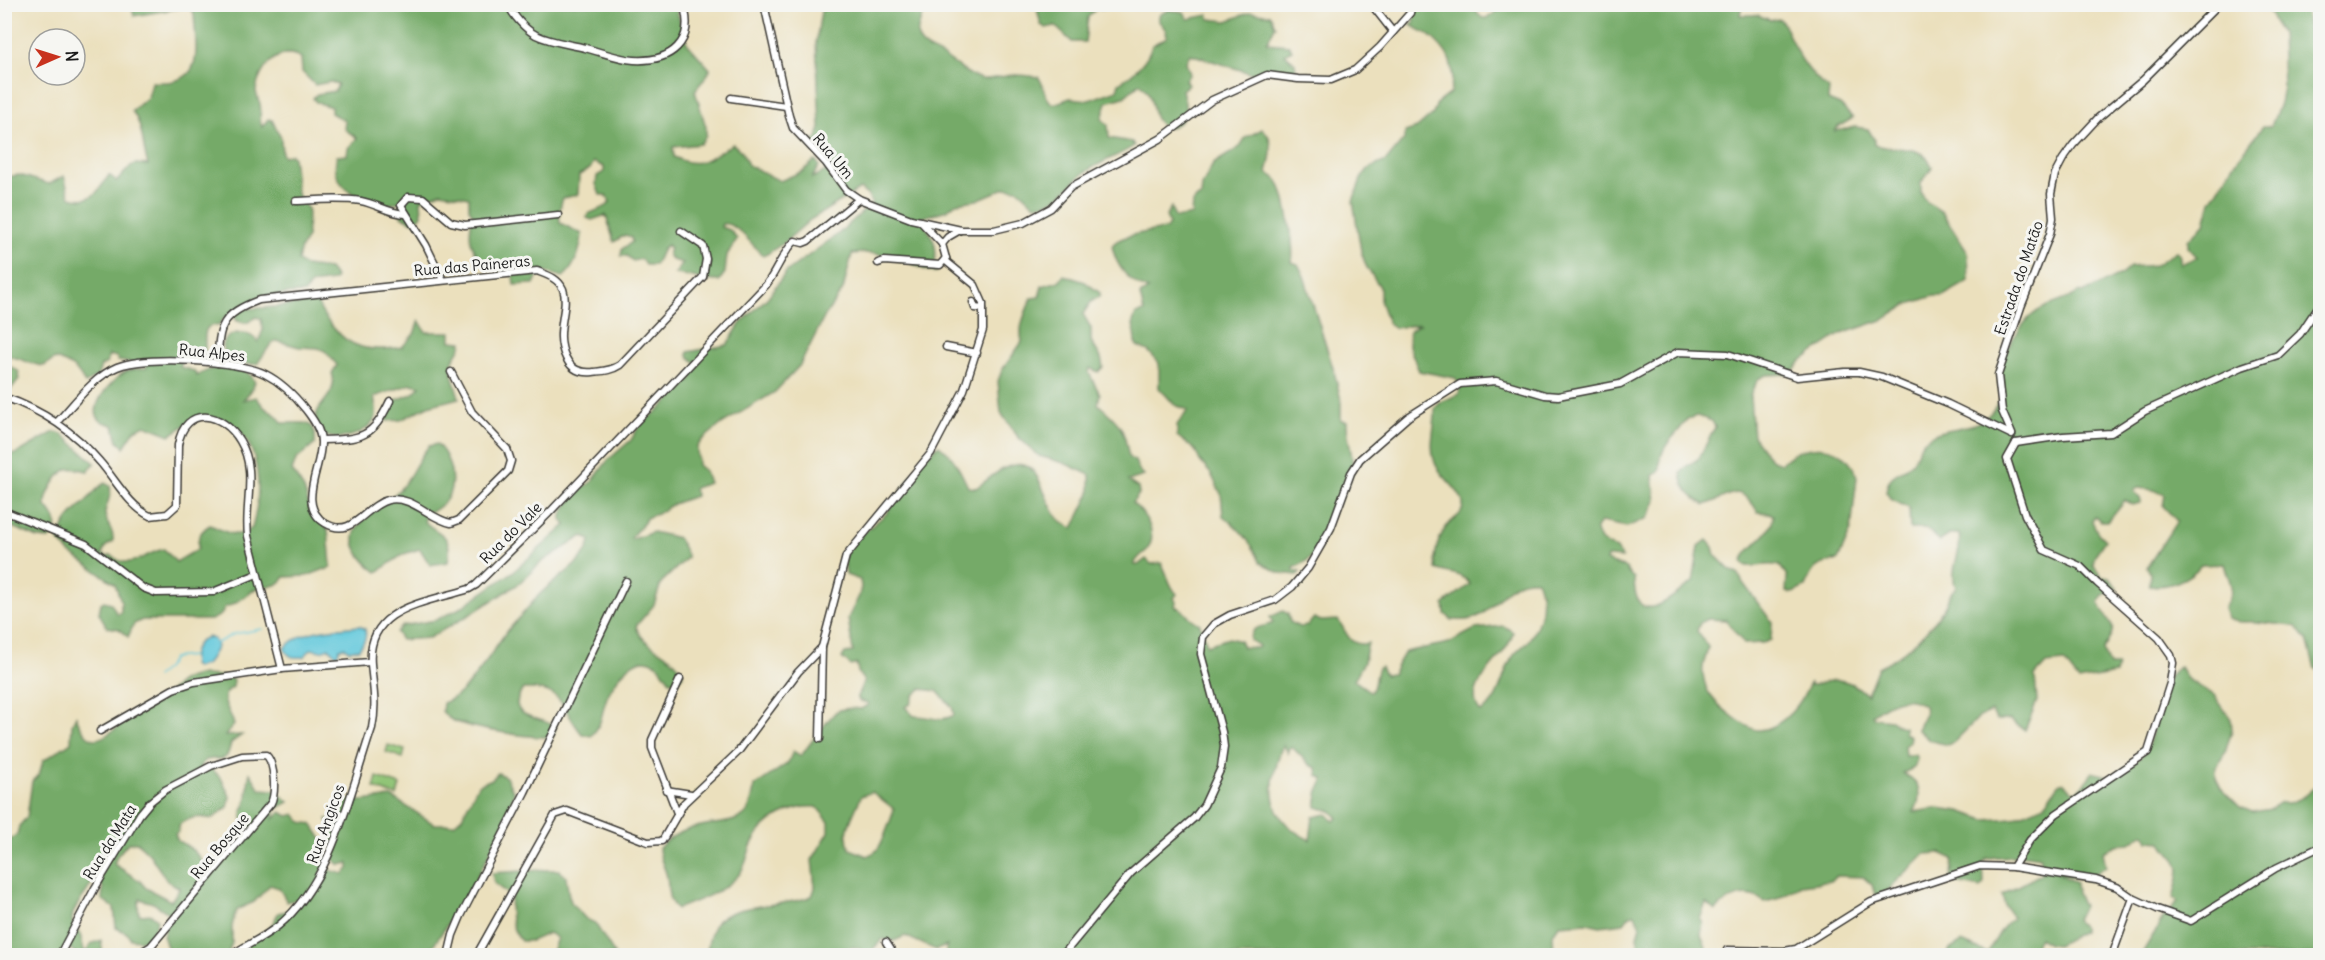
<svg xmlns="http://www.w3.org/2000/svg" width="2325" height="960" viewBox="0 0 2325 960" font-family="Delius,sans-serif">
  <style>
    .green { fill: #90c476; stroke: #567049; stroke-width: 1.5 }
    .forest { fill: #74aa67; stroke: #486342; stroke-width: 1.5; fill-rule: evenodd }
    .water { fill: #60c8db; stroke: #3e727c; stroke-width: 1.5 }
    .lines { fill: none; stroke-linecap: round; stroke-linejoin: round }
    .stream { stroke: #60c8db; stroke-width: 1.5 }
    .street-casing { stroke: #3b3934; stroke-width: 9 }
    .street { stroke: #fff; stroke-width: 6 }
    .labels { text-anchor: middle; stroke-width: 6; stroke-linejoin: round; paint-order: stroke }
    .street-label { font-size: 15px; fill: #1c1c1c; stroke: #f6f6f2 }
  </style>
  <rect width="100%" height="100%" fill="#f6f6f2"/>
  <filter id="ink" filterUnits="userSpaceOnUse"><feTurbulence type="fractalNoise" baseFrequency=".0167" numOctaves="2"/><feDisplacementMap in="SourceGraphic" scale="12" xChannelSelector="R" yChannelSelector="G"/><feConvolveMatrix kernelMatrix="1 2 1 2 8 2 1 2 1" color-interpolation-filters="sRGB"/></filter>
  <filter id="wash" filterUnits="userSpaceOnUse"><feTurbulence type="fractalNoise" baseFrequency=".008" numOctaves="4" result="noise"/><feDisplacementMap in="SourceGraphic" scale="24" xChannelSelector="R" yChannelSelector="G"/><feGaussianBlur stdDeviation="1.35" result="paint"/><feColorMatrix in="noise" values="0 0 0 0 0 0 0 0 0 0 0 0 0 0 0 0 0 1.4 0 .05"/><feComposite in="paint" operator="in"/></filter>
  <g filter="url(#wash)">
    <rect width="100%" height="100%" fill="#ebe0bd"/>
    <!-- green -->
    <g class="green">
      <polygon points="388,745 405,750 403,758 386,752"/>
      <polygon points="377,777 400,785 397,796 374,788"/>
    </g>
    <!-- forest -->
    <g class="forest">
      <path d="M2302,4C2313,27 2308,53 2320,75V672L2315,669L2307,640L2297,627C2284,624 2270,624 2257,622C2246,621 2238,624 2228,619L2224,609C2236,584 2231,589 2224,564L2201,565C2189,580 2168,588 2149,585L2150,573L2147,567L2177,521L2163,506L2165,495L2154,490L2138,488L2134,491L2141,500L2140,503L2133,505L2125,500L2108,521H2101L2095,517L2092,521L2098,533L2105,540L2095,555L2093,564L2102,577L2110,578L2117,588L2103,595L2099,602C2108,628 2122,621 2103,650L2109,666H2118L2115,674L2079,681L2064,662L2046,664L2035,676L2037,701L2025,730L2010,720H1997L1991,711L1978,718L1954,742L1947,745L1929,740L1917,729L1925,713L1924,706C1906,692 1887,703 1872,715L1875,718L1891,720L1899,726L1904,727V733L1910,736L1909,742L1904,746L1905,756L1915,755L1917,759L1914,768L1903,773C1905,775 1908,777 1911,778C1922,786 1920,802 1914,812L1938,808L1960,811L1985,820L2013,818L2045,805L2060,783H2064L2073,791C2084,791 2086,779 2093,772L2111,777C2120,771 2141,759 2145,752C2157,732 2159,673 2180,667L2187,679L2214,695L2231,719L2232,730L2225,753L2216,768V778L2221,788L2240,807L2252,812L2271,809L2280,803H2289L2301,798L2320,783V955H2141L2164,917L2178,902L2173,898C2175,889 2182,871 2177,862C2173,855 2167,852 2162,842L2149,841L2146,835L2142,834L2130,843L2116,845L2103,852L2106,866L2093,875L2089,881L2056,872L2076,883L2077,893L2083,906L2076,920L2083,927V931L2057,945L2049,944L2039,938L2035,945L2040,956L1947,955L1949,950L1962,942L1987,953C1996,941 2001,926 2013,918L2005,906L2002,895L2041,874V857L2026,855L1987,858L1983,862L1984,883L1981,888L1950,882L1953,859L1940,853L1925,854C1912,869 1896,878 1885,895H1875L1872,885L1863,877L1836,876L1831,881L1801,885L1777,899L1764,902C1748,888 1728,898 1715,911L1706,903L1700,919L1703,923L1701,935L1709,955H1640L1637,936L1640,926L1635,914L1630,915L1624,923L1600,926L1587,923L1559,925L1553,934L1554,956H945L947,946L936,950L905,936L894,941L883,939L867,955L858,948L851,947L841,955H835L833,952L821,950L813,955H706C708,947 709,936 713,928C724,901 787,908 812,896L815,888L812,860L829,832V822L817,807C792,805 763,820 752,844C747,855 746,868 737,877C720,894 698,900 677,909C666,899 669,890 667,877C665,867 659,859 659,848C671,835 688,828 706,825C718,823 737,823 746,813C752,807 752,794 755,786L788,763L793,751L801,756C805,750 833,713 837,711C844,708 854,708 861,709L868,705V703L860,701L857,697L864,681L858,673L857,664L851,666L842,658L845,653L853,652L848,618L859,596L861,587L860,580L846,575L844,558L849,545L886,514L922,460L939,445C954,456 960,470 968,487L976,488C985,482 993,474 1003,469C1049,446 1036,515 1073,528L1090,493V475L1064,463L1039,456L1018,437L1001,413L998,381L1002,370L1022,342C1018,324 1026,314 1031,298L1039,297L1042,286L1059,281L1064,275L1085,282L1100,293V296L1091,302L1083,314L1091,328V341L1101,358L1103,367L1098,372L1090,368L1089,373L1100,394L1098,404C1121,424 1124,427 1129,458L1135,461L1140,472L1144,476L1128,481L1138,488L1139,494L1132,503C1145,513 1159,534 1147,550C1142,555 1137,557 1134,565H1138L1146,559L1151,564L1161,563C1168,573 1168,585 1177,594L1174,598L1176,602L1175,606C1185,610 1190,620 1200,624L1207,645L1229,638L1240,641L1243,647L1258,648L1259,646L1250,640C1250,624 1264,628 1273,623L1270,617L1283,611L1288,614L1290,622L1299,627L1307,626L1314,618L1321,621L1338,620C1348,633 1349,648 1368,643L1364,662L1354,680L1371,692C1376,685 1374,676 1378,668L1381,667L1385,675L1392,674L1405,652L1449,643L1475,629L1504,626L1513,632C1508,661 1460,682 1480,712C1500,704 1501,676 1512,658C1516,651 1523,647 1528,641C1541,625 1546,599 1537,580C1503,577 1498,612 1471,619C1465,621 1457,620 1452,620L1445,614L1444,604L1470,584C1461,572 1450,575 1436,569C1433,555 1438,538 1447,526C1453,518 1463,516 1463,505C1463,491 1440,477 1435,463C1428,444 1436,427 1435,408L1441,402L1459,394L1460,386L1455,378L1419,371L1409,346V331L1420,324L1395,328L1388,323L1380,300V287L1366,266L1361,251L1353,201L1361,179L1368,169L1386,161L1405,138V132L1417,128L1433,114L1437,103L1450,93C1456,66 1450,51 1427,34C1422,30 1415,29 1410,24L1415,22L1411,5H1474C1482,30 1492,13 1505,5H1742L1740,15H1758L1770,20L1780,19L1783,23C1795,49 1806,73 1829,89L1828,100L1840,105L1853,118L1838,127L1835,131L1856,127L1868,129L1874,139V145C1893,151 1925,142 1932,168L1921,183V193L1926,201L1942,212L1968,252L1969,281L1943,296H1934L1909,304L1885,319L1841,334L1801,361L1795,369L1787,374L1766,375L1758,379L1750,396L1753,436L1766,454L1772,460L1781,463C1803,440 1848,441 1857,477L1851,530L1838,560C1815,566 1814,565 1805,587L1793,593L1786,592L1787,576L1780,566C1766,562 1754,569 1744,565L1742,561C1750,542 1772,538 1773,515L1769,513L1758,512C1738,480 1731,497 1705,505C1692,498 1682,488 1681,473L1687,466L1699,458L1715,427L1712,421L1697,416L1687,419C1675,439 1659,444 1660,470L1653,476L1656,501L1648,518L1627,527L1601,522L1596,528C1595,540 1607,545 1617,549L1622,558L1607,557L1606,561L1626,568L1628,573L1634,578C1635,632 1670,598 1693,582L1699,546L1707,540L1713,547L1715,555L1729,569L1739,575L1743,583L1772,622L1771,640L1763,643L1744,644L1726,620L1708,619L1700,623L1697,631L1708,647C1707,657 1701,665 1703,674C1704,681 1707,691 1711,696C1718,706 1747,730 1759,730C1782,729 1804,701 1810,682V685C1819,686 1827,680 1836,680C1848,680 1858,686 1867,695L1878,667C1905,655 1928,632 1944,608C1949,600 1948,593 1956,588C1948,569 1963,553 1959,534H1951L1940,541L1927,529H1910L1909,508L1892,500L1886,492C1889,471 1900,475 1912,462C1919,454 1917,445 1926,439C1941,427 1962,430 1979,422C1990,417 1997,404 2004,395C1989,372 2017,324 2038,311C2051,303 2067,301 2079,292L2083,293L2122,274L2130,267L2156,265L2176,251L2179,253L2181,264L2197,257L2188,247V240L2205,224L2211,201L2233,166L2263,126H2271L2280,104L2283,87L2281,34L2265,5ZM921,689L937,691L952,707L954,715C936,724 931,715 914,716L905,707L911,704L914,695ZM1284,745L1288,753L1289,748L1292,747L1310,765L1317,768L1318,776L1324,779L1319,789L1316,807L1331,811L1338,818L1334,821L1327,814L1313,817L1310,840C1280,826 1267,803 1275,771C1278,762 1278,753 1284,745ZM872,792L894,809C892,817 881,847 876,851C875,852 869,855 867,856L850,849C841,831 855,814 861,796Z"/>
      <path d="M131,5H675L687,43L710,69C707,79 700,82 695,91L706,127V136L700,144L673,147L674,157C702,171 710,156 733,144L742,152L748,165L780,181L803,171L814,161L817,162L819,166L812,178L832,168L812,142L817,138L820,127L816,42L822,5H919L923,14C907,50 930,46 950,61C962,69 968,76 982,79C993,80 1004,75 1015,75C1023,75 1031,76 1038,77C1046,85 1042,98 1054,104L1070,98L1089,100L1117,90L1119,83C1132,75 1148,61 1152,45L1167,37L1166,30L1158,20L1160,14L1169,10L1184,12L1188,19L1208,15L1210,19L1227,21L1251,12L1271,15L1275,26L1267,43L1289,45L1292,50L1285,54L1295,63L1296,70L1290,73L1267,70L1253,74L1190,54L1186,62L1190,74L1185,80L1188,85L1182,90C1187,108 1190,122 1167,128C1151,122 1155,108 1149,95C1147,89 1143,88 1140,83L1124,97L1107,102L1102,119L1108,125L1109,138L1132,142L1134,146C1119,156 1099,162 1084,173C1065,188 1062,202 1035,205L1018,189L1005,188L977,200L956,203L947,210L921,218C933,237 939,245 934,267L937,272C924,273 916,263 905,261C883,256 876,251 852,254L843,290L826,314L800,365L775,392L723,423L702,440L697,447L698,465L705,471L709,483L694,488L695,496L673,504L657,514L646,518C644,527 634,530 631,539H633L653,532L678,538L687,555V558L661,583L654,605L636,626C642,649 675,651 683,675L678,682L670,681C665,676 662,667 655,663C635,651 617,678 609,693C601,708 604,724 591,736L582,734C560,708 566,687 523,689C502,719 542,716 556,727L553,736C537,740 467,728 452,720C447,718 445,715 442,711L443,703C467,696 490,654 504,635C515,622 527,609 538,596C552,580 589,562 590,540L583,536L543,561L517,585L469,615L429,638L401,640L396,632L402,626L436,620L460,608L514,571L566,525L562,520V514L575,492L592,482L608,460L631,440L641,423L659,410L691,379L698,365L688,356V352L727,345L740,324L768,297L786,272L838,234L872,203L868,196L860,189L810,220L785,242L764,256C753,247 736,221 722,224L721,227L730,230L737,239L727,255L725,273L719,281C707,282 689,275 675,274L683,263L672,260L668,255L670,248L667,245C659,250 661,259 654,265H645L641,259L633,261L627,256H621L622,249L632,242L631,237L625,235L614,242L606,215L592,220L587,218L588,214L607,206L610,202L606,195H600L596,184L597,176L604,172V167L594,162L590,169L579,175L578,195L563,198C560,205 559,216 560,223L582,234C581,249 575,268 563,277L546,272L538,275L534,284L514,285L513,275L484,266C470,245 467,239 473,214L469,209V197L441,192L421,200L422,215L418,220L413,222L401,216V201C395,202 390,206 383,205C359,201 328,185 337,156L347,155L348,148L357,138L344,129L345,121L331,113V107L316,102L313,98L317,94L335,91L338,84L330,82L315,85L302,72L301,58C279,44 259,70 256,90C256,95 259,100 260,104C262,112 258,117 262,127L268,119L272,120L281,138L282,154L284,156L291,154L293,156L297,194L308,209L307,237L300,250L298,261L305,266L329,269L336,278L333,281L311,284L304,293C289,293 254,297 244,308C252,310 309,304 317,300C319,310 325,317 331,325C351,350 371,352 402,347L414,334L419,320L426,332H451V341L462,342C461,352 454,355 452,364C450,377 457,387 459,398L428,406L401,420L386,421L384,419L391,402L412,394L420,386L411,384L374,397C375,402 377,411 376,416C371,435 324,450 316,424C311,405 340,397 332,373L337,365L325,351L318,348L299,347L277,341L271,344L257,364C249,365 241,363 233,359C206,343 241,320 258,342L263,330L261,319L256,317C248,323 245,325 236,320L235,314L225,317L218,326C198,322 208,345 204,357L202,353H195L188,346L180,367L194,371L197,376C213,365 246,362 255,382L251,391L243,400L256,397L265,408L276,415L283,423C300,424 318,416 315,444L296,460L292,471L304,489L309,505L314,510L315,517L328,530L331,566L327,570L325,569L307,576L285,577C274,592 266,582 254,590C244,596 238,604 225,607L221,615L211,620H142L134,624L128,637L119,629L107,627L99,613L101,603L104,601L111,603L117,614L121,612V601L115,584L70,553L58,540C66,517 71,516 87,500C94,494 97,487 105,483L110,486C113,497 105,504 105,514C106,524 115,531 113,542L106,546L102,554L107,557L111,555C130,572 142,554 164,549L176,562L198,549C197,538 200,531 210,525C228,532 234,540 252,528C261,496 263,447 233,426C222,418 212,415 198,419C189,422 178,430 170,435L145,425L135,430L124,447L118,441L114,426C110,423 104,423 101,421C85,408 115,376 127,371C132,369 140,369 146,368L148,365L118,361L117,357L109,355L107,363L101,366L98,375L85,384C78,369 70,364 55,359L44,366C30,365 18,356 5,356L4,177L20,175L49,184L64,176L70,197C93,203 97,193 109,175L117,181L131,166L136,164L148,165C142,147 144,127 132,111L148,97L152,82C206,86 196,53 194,13L187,7L134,16Z"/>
      <polygon points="1036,5 1111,5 1105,9 1097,8 1088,17 1085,42 1072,42 1055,26 1046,28 1041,25"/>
      <path d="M1262,129C1276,138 1271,159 1267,172C1270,175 1275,177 1278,181C1286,194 1295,247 1292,262L1298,264L1304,276L1334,371L1341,400V420L1347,421C1346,438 1355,457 1352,472C1347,493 1331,511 1324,531C1322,537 1321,547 1316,552C1310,560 1303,564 1294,568V571L1300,572L1297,575L1279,573L1260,562C1253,544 1239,528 1223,516L1221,494L1211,474L1200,461L1195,450L1177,436V425L1188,410L1175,405L1159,388V363L1148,351L1137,346L1135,342L1133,322L1136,314L1144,312L1140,295L1148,290C1129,283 1116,266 1112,246C1117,235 1153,231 1166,229L1169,224L1166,216L1171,207L1175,218L1192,215C1190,207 1193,199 1201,196L1202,186L1213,164L1240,147L1245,138Z"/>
      <polygon points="5,366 14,368 19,372 19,379 11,389 9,388 9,378 5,373"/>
      <path d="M54,432L62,434L95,463L88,471C82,470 74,467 68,469C57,474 45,495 46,506C55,517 63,529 49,539L38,538L5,524L4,450L11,454H16Z"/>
      <path d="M437,444C457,463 459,505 428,512L424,521C441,537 453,533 448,562L430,565L420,549L404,554L377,572C370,567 363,560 358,552C340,524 386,506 400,489C412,476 417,459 429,446Z"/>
      <path d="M198,675L224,676L234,680L233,687C215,697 231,710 234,725L225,736L242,735L231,743C226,764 225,757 206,760L199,767L210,768L221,778L230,796L228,807L212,819C200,817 190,816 180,824L178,832L175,834L178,841C189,846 204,857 204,871L199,876L200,879C203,878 232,855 234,853C239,846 239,838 245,832L242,811C250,798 246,787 250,773L260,789L274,790L289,802L276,809L273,819L281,812L288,816L295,814L301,822L312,824L324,842L326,869L343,874L349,869V863L340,865L333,859L331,828L327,819L336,818L348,800L363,801L392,797L434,824H454L462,817L478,785L492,779L498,773L506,777L514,793L503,827L471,889L433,946L422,955H229C248,944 270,935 278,913L292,910L299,899L287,902L279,888L270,885L254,902L238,909L235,914L232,926V943L227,955H170L163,936L166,927L165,922L174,917L153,903L140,899L138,904L139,914C146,917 149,910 157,919C156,929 153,935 146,941L131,939L127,933L116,928L114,908L102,899L103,888L97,878L93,879C89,895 71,905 72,922L80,934L85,954L91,944L101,940L103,955H77L71,949L66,950L58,955L5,956V843L17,835L19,826L27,817L32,781L39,775L43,761L71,742L72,724L76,716C78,722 86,740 96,739C108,738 125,720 135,713C142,708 154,706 160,701C176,688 175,680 198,675ZM137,842L150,855L167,881L180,888L171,901L146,888L140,881L114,864L117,856L128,843Z"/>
      <path d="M541,870H559L566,877L569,896L572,904L586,919L595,923L615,955H551L557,938L549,933L531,941H521C510,928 509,914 511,897L494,883L492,873Z"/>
    </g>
    <!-- water -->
    <g class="water">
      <path d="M360,626L365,629C367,638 364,642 359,649L349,651L345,647L340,648L337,656L329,648L321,651L311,649L304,657C293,658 289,658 284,648C303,628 334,629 360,626Z"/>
      <path d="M207,637L214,639L217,647L207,664L197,668L193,665C191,653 195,642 207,637Z"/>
    </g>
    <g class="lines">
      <!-- stream -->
      <g class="stream">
        <polyline points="215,644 234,634 262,629"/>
        <polyline points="156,677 166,669 173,658 192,656"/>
      </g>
    </g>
  </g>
  <g filter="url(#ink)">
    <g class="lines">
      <defs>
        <g id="street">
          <path d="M508,4C513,16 525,29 536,35C550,42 569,44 585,48C601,52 618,59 634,60C671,62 696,42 683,4"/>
          <polyline points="764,4 789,116 793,128 826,163 846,190 859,199 911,219 961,230 994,230 1023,223 1051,208 1071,187 1160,139 1212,100 1267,75 1298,79 1331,80 1355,70 1380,47 1410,13 1412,4"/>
          <polyline points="1371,4 1393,32"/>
          <polyline points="731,98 786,106"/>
          <path d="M296,201C318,200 339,198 361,201C377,204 390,214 406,214"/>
          <polyline points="920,221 942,244"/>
          <polyline points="942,244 948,237 960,230"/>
          <polyline points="878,263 884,261 940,265 946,258"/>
          <polyline points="443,280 426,245 401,205 408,197 423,198 451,222 465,225 558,215"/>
          <polyline points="973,302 975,308 983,309"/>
          <polyline points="946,347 977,353"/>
          <path d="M218,363C218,325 222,314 259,300L537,271C547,275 558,278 563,289C570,308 553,332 566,358C572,370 580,373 593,372C602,371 611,371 620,365L703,277L706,259L703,246L681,231"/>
          <path d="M4,397C42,410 74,431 100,462C115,479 129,506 150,516L167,514L177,505L178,445C185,404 223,412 240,441C258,471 244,504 248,536L282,669"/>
          <path d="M57,422C74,404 93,377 117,367C146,355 237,360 265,374C281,382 295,396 306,410C313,419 321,430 321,442C322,467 296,505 325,523C353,540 365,505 388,500C413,495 429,519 451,523L459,520L508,471L511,461L507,449L472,412L451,372"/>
          <polyline points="2012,434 2002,411 1998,375 2021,307 2050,234 2053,218 2051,194 2055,174 2063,159 2073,145 2098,118 2143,80 2219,4"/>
          <path d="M321,440C361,439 372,439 390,401"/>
          <polyline points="2016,443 2063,436 2111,433 2145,411 2242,367 2278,355 2300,334 2320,304"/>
          <polyline points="4,511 86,544 143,588 156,593 213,592 257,574"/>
          <polyline points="100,731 173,689 194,682 282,669 370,662"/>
          <polyline points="820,739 822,647"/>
          <polyline points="666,790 691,794"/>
          <polyline points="677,813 652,748 652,740 680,679"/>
          <polyline points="2013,867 2030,840 2056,814 2148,752 2170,683 2173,663 2171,655 2159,638 2097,583 2080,566 2044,550 2025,515 2007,459 2016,443"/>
          <polyline points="886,942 895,956"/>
          <polyline points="1727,950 1784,951 1796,949 1871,902 1980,866 2013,867 2096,880 2117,887 2133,898 2157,909 2191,921 2276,868 2320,847"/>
          <path d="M59,956L95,888L140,814L150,802L165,790L211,766L242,756L266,755C275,763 276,793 271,803L151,946L135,956"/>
          <path d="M230,956C246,945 263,938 278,926C332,882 350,793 372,728C377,705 373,687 371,664C366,606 427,603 469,589L476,585L549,513L766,285C777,271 782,253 795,241L803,243L808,241L859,199"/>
          <polyline points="448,956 453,935 461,916 525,792 626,581"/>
          <polyline points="476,956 555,815 567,811 648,842 662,841 684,803 738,752 798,672 822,647 846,556 931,453 964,390 983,330 983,303 975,285 947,262 942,244"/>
          <polyline points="1062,956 1131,873 1194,818 1204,805 1221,768 1224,747 1222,732 1201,654 1203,637 1214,624 1230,615 1275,600 1292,587 1308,568 1331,528 1351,473 1360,459 1408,417 1460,384 1496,381 1545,395 1558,396 1620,384 1678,352 1728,354 1797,377 1845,372 1859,372 1882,377 1948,404 2012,435"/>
          <polyline points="2112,956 2133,898"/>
        </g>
      </defs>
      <!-- street casing -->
      <use href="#street" class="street-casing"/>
      <!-- street -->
      <use href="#street" class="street"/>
    </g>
  </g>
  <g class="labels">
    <!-- street labels -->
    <g class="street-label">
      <text transform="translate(833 156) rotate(50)" y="5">Rua Um</text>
      <text transform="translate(472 266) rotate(-5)" y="5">Rua das Paineras</text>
      <text transform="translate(2019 278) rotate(-71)" y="5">Estrada do Matão</text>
      <text transform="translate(212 353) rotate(6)" y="5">Rua Alpes</text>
      <text transform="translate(511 533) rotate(-45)" y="5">Rua do Vale</text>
      <text transform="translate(326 824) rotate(-70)" y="5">Rua Angicos</text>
      <text transform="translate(110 842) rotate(-58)" y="5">Rua da Mata</text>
      <text transform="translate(220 846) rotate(-50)" y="5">Rua Bosque</text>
    </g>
  </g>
  <!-- margin -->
  <rect width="2325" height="960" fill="none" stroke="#f6f6f2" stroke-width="24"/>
  <!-- north arrow -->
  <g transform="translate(57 57) rotate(87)"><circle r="28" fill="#f6f6f2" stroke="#9f9f9c" stroke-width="1.5"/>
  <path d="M0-4.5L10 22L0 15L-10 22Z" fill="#c8321e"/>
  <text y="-9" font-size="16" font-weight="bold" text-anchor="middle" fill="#1c1c1c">N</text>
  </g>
</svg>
